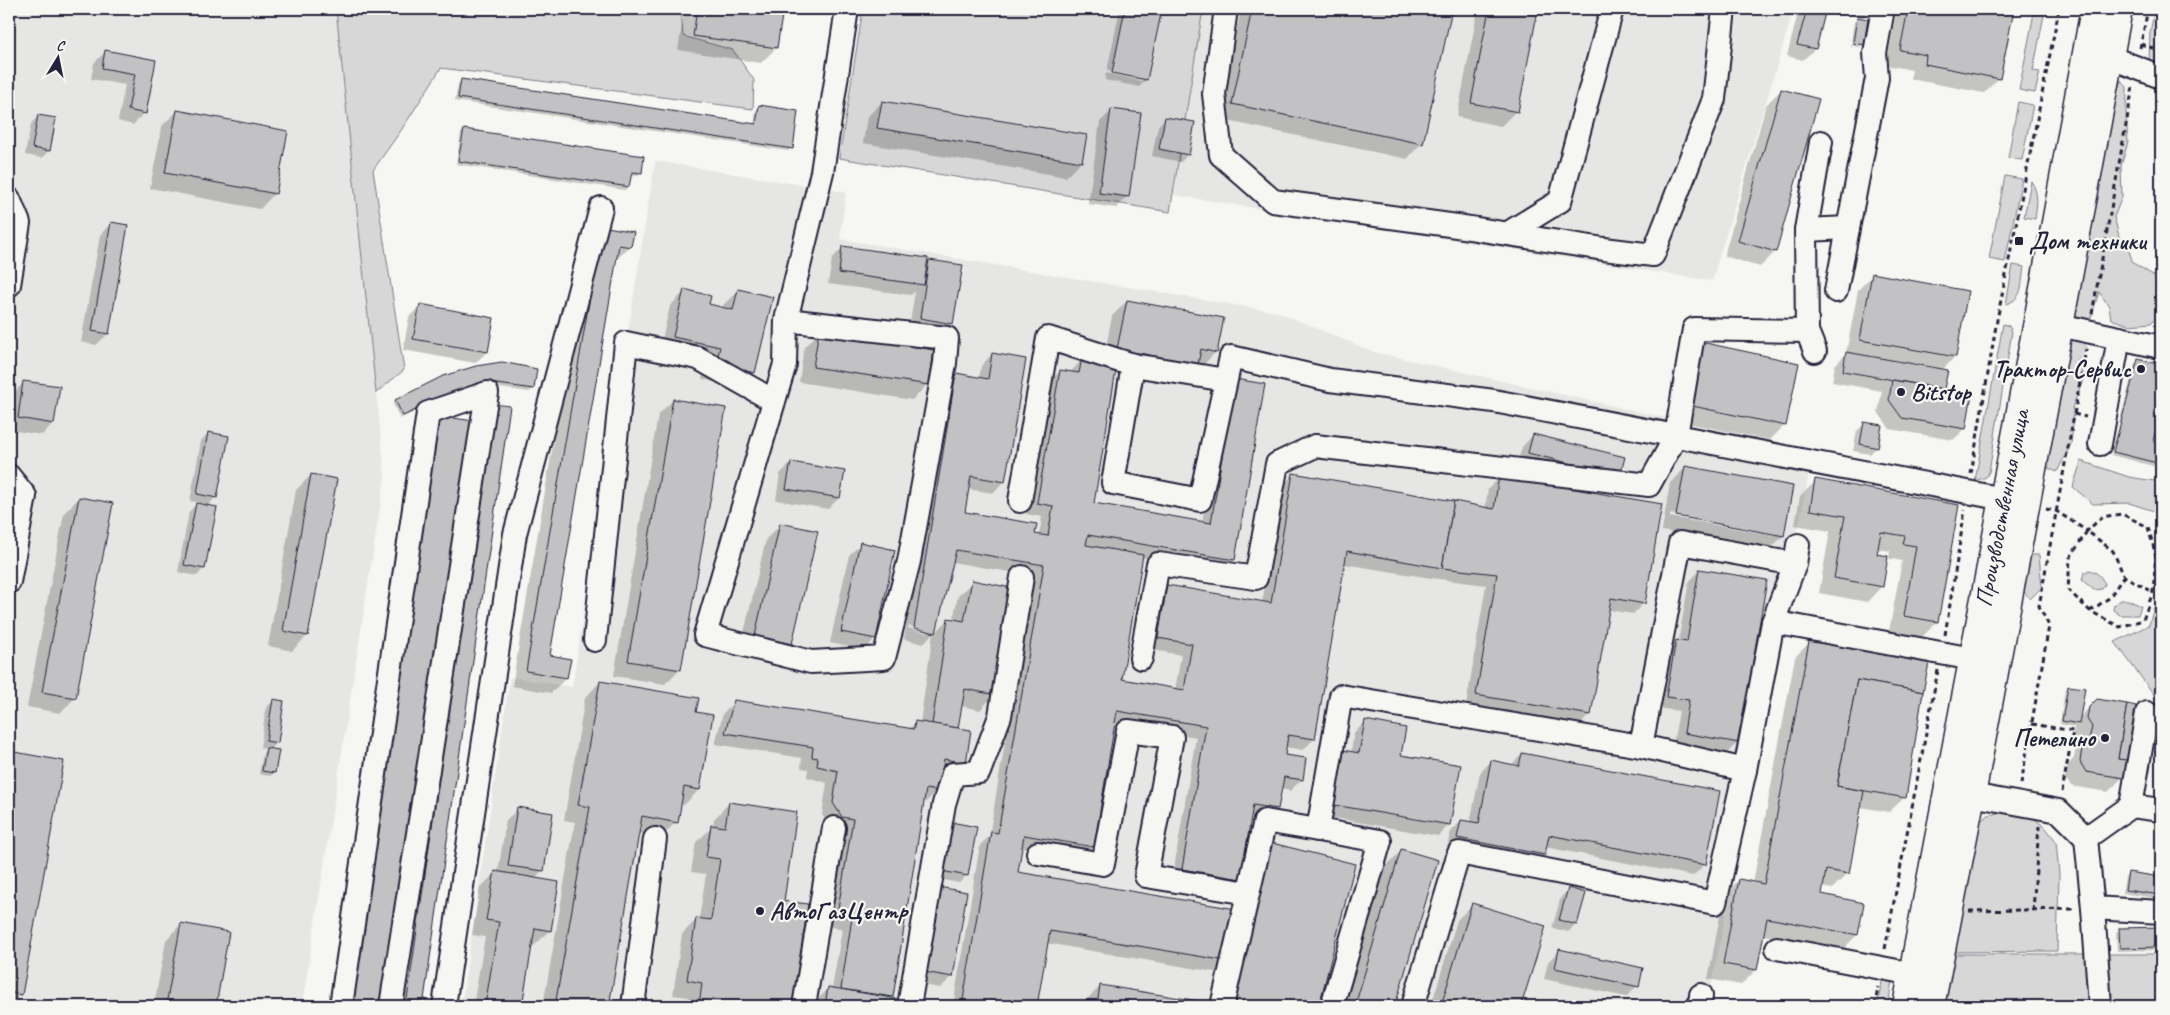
<svg xmlns="http://www.w3.org/2000/svg" width="2170" height="1015" viewBox="0 0 2170 1015" font-family="Caveat,sans-serif">
  <style>
    .built { fill: #e6e6e4 }
    .green { fill: #d7d7d7; stroke: #7c7c89 }
    .shadow { fill: #0003; fill-rule: evenodd }
    .building { fill: #c2c2c4; stroke: #22223b }
    .lines { fill: none; stroke-linecap: round; stroke-linejoin: round }
    .minor-casing { stroke: #22223b; stroke-width: 26 }
    .highway-casing { stroke: #22223b; stroke-width: 31 }
    .path { stroke: #22223b; stroke-width: 3; stroke-dasharray: 5 4; stroke-linecap: butt }
    .minor { stroke: #f6f6f2; stroke-width: 22 }
    .highway { stroke: #f6f6f2; stroke-width: 28 }
    .poi-dot { fill: #22223b; stroke: #f6f6f2; stroke-width: 2 }
    .labels { text-anchor: middle; stroke-width: 4.5; stroke-linejoin: round; paint-order: stroke }
    .poi-label { font-size: 24px; font-weight: bold; fill: #22223b; stroke: #f6f6f2; text-anchor: start }
    .street-label { font-size: 24px; fill: #22223b; stroke: #f6f6f2 }
  </style>
  <rect width="100%" height="100%" fill="#f6f6f2"/>
  <filter id="ink" filterUnits="userSpaceOnUse"><feTurbulence type="fractalNoise" baseFrequency=".02" numOctaves="2"/><feDisplacementMap in="SourceGraphic" scale="10" xChannelSelector="R" yChannelSelector="G"/><feConvolveMatrix kernelMatrix="1 2 1 2 8 2 1 2 1" color-interpolation-filters="sRGB"/></filter>
  <g filter="url(#ink)">
    <!-- built -->
    <g class="built">
      <polygon points="9,9 336,9 385,476 302,1006 9,1006"/>
      <polygon points="1203,9 1794,9 1712,281 1173,195"/>
      <polygon points="655,161 846,192 840,239 1277,312 1374,352 1813,451 1708,1006 461,1006 510,677 572,687"/>
    </g>
    <!-- green -->
    <g class="green">
      <polygon points="336,9 681,9 683,36 733,50 754,80 753,109 441,68 402,129 373,170 404,370 376,393"/>
      <polygon points="863,9 1203,9 1170,212 839,158"/>
      <polygon points="2155,9 2161,9 2161,70 2149,61 2150,32"/>
      <polygon points="2034,13 2044,15 2033,71 2040,72 2035,93 2019,90"/>
      <polygon points="2121,80 2127,87 2126,114 2128,142 2121,166 2122,197 2114,217 2119,236 2127,245 2133,263 2153,275 2161,284 2161,311 2151,323 2129,325 2111,319 2109,306 2099,292 2090,320 2070,318 2102,134 2112,122 2115,98"/>
      <polygon points="2018,102 2033,105 2022,160 2008,158"/>
      <polygon points="2005,176 2022,179 2005,262 1989,259"/>
      <path d="M2031,181C2039,193 2037,205 2035,219L2024,217Z"/>
      <path d="M2013,265L2024,267C2021,283 2024,299 2006,304Z"/>
      <polygon points="2003,324 2009,326 2012,332 1989,472 1986,477 1975,481"/>
      <polygon points="2079,338 2088,349 2077,360 2084,378 2072,408 2074,414 2071,444 2057,472 2048,468 2046,441 2063,344"/>
      <polygon points="2081,461 2129,477 2161,482 2161,522 2154,511 2129,503 2093,504 2073,487"/>
      <polygon points="2030,555 2039,555 2042,587 2030,599 2022,589 2022,572"/>
      <path d="M2089,570C2098,572 2101,577 2105,584L2102,589L2094,590L2082,580L2084,573Z"/>
      <polygon points="2161,583 2161,694 2155,696 2115,642 2149,625"/>
      <polygon points="2121,600 2128,600 2141,606 2138,615 2120,615 2113,610 2114,605"/>
      <polygon points="2010,810 2031,816 2045,827 2056,841 2059,874 2057,951 1949,952 1974,825 1989,815"/>
      <polygon points="1955,954 2161,954 2161,1006 1945,1006"/>
      <polygon points="1884,972 1892,980 1888,1006 1877,1006"/>
    </g>
    <!-- shadow -->
    <g class="shadow">
      <polygon points="687,9 782,9 776,48 761,63 678,50 684,12"/>
      <polygon points="1120,9 1160,9 1146,80 1139,87 1105,80 1106,73 1142,81 1142,78 1107,71"/>
      <polygon points="1241,9 1450,9 1422,143 1407,159 1218,119"/>
      <polygon points="1478,9 1536,9 1516,111 1501,126 1457,117"/>
      <polygon points="1799,9 1825,9 1815,49 1803,60 1787,56"/>
      <polygon points="1852,9 1868,9 1864,17 1851,15"/>
      <polygon points="1897,9 2012,9 1999,78 1984,93 1910,79 1912,70 1886,65"/>
      <polygon points="1858,18 1863,44 1862,45 1862,43 1851,41 1854,22"/>
      <polygon points="1851,44 1862,46 1860,47 1851,46"/>
      <polygon points="106,51 155,61 144,113 133,125 118,121 125,85 91,79 94,63"/>
      <polygon points="461,80 754,125 756,110 760,107 791,148 788,151 455,101 458,84"/>
      <polygon points="1781,90 1775,252 1760,267 1724,256 1766,105"/>
      <polygon points="882,102 1081,162 1066,177 863,143 867,117"/>
      <polygon points="1112,110 1128,196 1116,208 1088,204 1100,122"/>
      <polygon points="177,111 275,193 260,209 150,188 162,126"/>
      <polygon points="38,116 49,150 42,158 25,155 31,124"/>
      <polygon points="1165,118 1188,154 1181,162 1152,156 1158,126"/>
      <polygon points="464,130 640,173 637,176 630,175 628,186 625,190 456,164 461,133"/>
      <polygon points="111,223 108,334 96,345 81,342 100,235"/>
      <polygon points="602,227 630,246 615,261 548,656 566,678 551,693 512,686 587,243"/>
      <polygon points="843,247 925,266 930,261 952,323 941,334 909,329 915,291 911,295 828,284 832,259"/>
      <polygon points="1873,275 1955,357 1942,370 1947,371 1943,390 1965,429 1953,440 1890,429 1878,412 1882,391 1832,382 1835,365 1846,354 1858,290"/>
      <polygon points="739,290 754,373 739,388 702,379 706,362 659,352 670,306 685,291 708,305 723,309 723,305"/>
      <path d="M1127,301L1216,352L1201,367L1116,366L1092,504L1202,523L1224,392L1234,560L1222,571L1141,557L1120,680L1175,690L1181,655L1147,649L1156,598L1167,587L1262,603L1282,486L1293,475L1485,509L1488,489L1500,478L1644,603L1633,614L1608,610L1590,714L1579,726L1466,706L1486,585L1431,578L1344,564L1314,739L1303,750L1285,747L1283,756L1301,780L1290,791L1281,789L1277,809L1266,820L1250,817L1240,878L1228,889L1172,880L1196,737L1114,723L1093,847L1082,858L1020,847L1016,873L1226,960L1215,972L1046,943L1036,1006H953L980,845L989,837L1033,576L952,562L934,634L948,620H953L958,596L973,581L995,694L980,710L961,706L957,729L965,762L926,802H923L892,996L889,999L901,1006H813L814,1003L829,988L832,989L842,929L826,926L831,828L822,815L827,783L807,777L808,769L801,768L802,758L715,744L723,713L735,701L909,729L916,722L920,723L933,633L923,644L904,639L945,386L957,375L979,379L981,366L992,354L1004,481L993,493L968,489L963,513L1039,536L1042,517L1026,514L1049,382L1060,371L1070,373L1082,359L1103,363L1112,316ZM909,626L928,630V633L908,628Z"/>
      <polygon points="420,306 487,352 475,363 403,350 409,317"/>
      <polygon points="820,332 927,385 912,400 799,382 804,347"/>
      <polygon points="1686,359 1785,425 1770,440 1673,420"/>
      <polygon points="2139,361 2161,367 2161,405 2152,441 2161,444 2161,468 2111,455 2135,364"/>
      <polygon points="476,367 533,389 529,392 493,387 444,397 400,419 393,404 396,401"/>
      <polygon points="24,382 53,423 42,435 9,430 13,394"/>
      <polygon points="673,400 680,669 665,684 614,676 658,415"/>
      <polygon points="509,407 422,1006 403,1006 490,408"/>
      <polygon points="1865,423 1877,447 1870,454 1853,451 1857,431"/>
      <polygon points="208,433 216,497 207,506 204,568 197,576 178,572 189,512 198,502 190,501 201,441"/>
      <polygon points="1533,435 1619,476 1517,464 1522,447"/>
      <polygon points="791,463 839,498 828,509 776,500 780,474"/>
      <path d="M1686,467L1783,536L1768,551L1662,531L1670,483ZM1670,514L1773,533V535L1670,517Z"/>
      <polygon points="311,475 307,636 292,651 268,646 296,490"/>
      <path d="M1816,481L1958,506L1937,622L1922,637L1889,631L1902,561L1887,558L1882,586L1867,602L1819,593L1830,531L1795,525L1800,496ZM1877,549L1890,551L1889,558L1876,555Z"/>
      <polygon points="79,498 75,698 60,713 27,707 64,513"/>
      <polygon points="781,524 791,644 776,659 740,650 766,539"/>
      <polygon points="861,544 875,639 864,650 830,643 849,555"/>
      <polygon points="1700,570 1738,742 1727,753 1673,744 1679,711 1656,708 1665,653 1676,641 1678,642 1689,582"/>
      <polygon points="1810,642 1905,797 1889,812 1860,807 1847,874 1832,889 1822,887 1820,896 1857,935 1842,950 1763,935 1756,970 1741,985 1708,979 1724,895 1739,880 1753,883 1795,657"/>
      <polygon points="600,682 695,714 699,790 684,805 680,804 676,822 661,837 638,833 608,1006 543,1006 575,822 564,820 585,698"/>
      <polygon points="2069,687 2078,719 2097,700 2126,761 2130,762 2125,774 2123,774 2123,777 2108,792 2071,786 2065,778 2068,765 2074,758 2077,742 2073,735 2074,727 2060,724 2065,690"/>
      <polygon points="273,701 277,742 269,750 277,751 274,773 270,776 259,774 263,753 266,749 260,748 266,708"/>
      <polygon points="1365,722 1400,756 1449,825 1438,836 1323,816 1332,762 1351,752 1354,733"/>
      <polygon points="9,752 63,762 21,994 9,1006"/>
      <polygon points="1522,754 1705,864 1693,876 1545,847 1544,855 1533,866 1447,849 1450,833 1461,821 1470,823 1480,773 1491,761 1511,765"/>
      <polygon points="729,803 783,902 806,905 792,1006 682,1006 686,1006 688,997 673,995 682,934 697,919 699,919 706,874 691,872 696,842 713,827 714,819"/>
      <polygon points="518,809 542,871 534,879 550,930 534,946 531,945 521,1006 473,1006 485,937 472,935 480,888 495,873 498,873 506,820"/>
      <polygon points="951,824 967,875 959,883 935,878"/>
      <polygon points="1272,845 1353,865 1317,1006 1223,1006 1261,856"/>
      <polygon points="1401,851 1436,861 1394,1006 1345,1006 1386,866"/>
      <polygon points="2128,873 2161,878 2161,899 2122,893 2125,877"/>
      <polygon points="938,888 952,977 940,988 913,983"/>
      <polygon points="1569,889 1585,894 1576,925 1568,932 1552,928 1561,897"/>
      <polygon points="1472,905 1544,926 1520,1006 1431,1006 1457,920"/>
      <polygon points="181,924 228,933 215,1006 154,1006 166,940"/>
      <polygon points="2161,929 2161,950 2117,951 2116,933 2120,930"/>
      <polygon points="1559,950 1637,986 1626,997 1544,979 1548,962"/>
      <polygon points="1101,986 1210,1004 1210,1006 1085,1006 1085,1001"/>
    </g>
    <!-- building -->
    <g class="building">
      <polygon points="697,9 783,9 777,48 693,36"/>
      <polygon points="1125,9 1162,9 1147,80 1112,73"/>
      <polygon points="1252,9 1452,9 1423,144 1232,104"/>
      <polygon points="1489,9 1538,9 1518,112 1471,103"/>
      <polygon points="1807,9 1826,9 1816,49 1797,45"/>
      <polygon points="1908,9 2014,9 2000,79 1925,64 1926,55 1900,50"/>
      <polygon points="1857,17 1868,19 1864,45 1853,43"/>
      <polygon points="105,50 156,60 146,114 128,110 135,74 102,68"/>
      <polygon points="461,79 756,124 759,105 798,111 793,149 458,98"/>
      <polygon points="1781,89 1819,99 1776,252 1738,241"/>
      <polygon points="882,101 1087,135 1082,162 877,128"/>
      <polygon points="1111,109 1141,113 1129,197 1099,193"/>
      <polygon points="177,110 288,131 276,194 165,173"/>
      <polygon points="38,115 56,118 50,151 32,148"/>
      <polygon points="1165,117 1195,122 1189,155 1159,149"/>
      <polygon points="464,129 644,156 642,173 632,172 629,187 458,161"/>
      <polygon points="111,222 128,225 109,334 92,331"/>
      <polygon points="602,226 634,232 631,247 619,245 550,655 571,659 567,678 526,671"/>
      <polygon points="842,246 928,258 924,285 839,273"/>
      <polygon points="929,260 963,265 953,324 920,318"/>
      <polygon points="1872,273 1968,291 1956,357 1860,340"/>
      <polygon points="684,289 711,296 709,304 733,310 738,289 773,297 755,373 716,364 720,347 673,337"/>
      <polygon points="1127,300 1224,318 1217,353 1201,349 1198,364 1117,349"/>
      <polygon points="420,304 494,318 488,352 413,339"/>
      <polygon points="819,331 934,350 929,385 813,367"/>
      <polygon points="1701,342 1799,363 1786,426 1688,405"/>
      <polygon points="1846,352 1948,370 1944,389 1843,371"/>
      <polygon points="992,353 1026,359 1005,482 971,476 965,512 1037,524 1035,534 1048,536 1053,506 1037,503 1060,370 1079,373 1082,358 1117,364 1094,503 1211,523 1235,379 1265,384 1235,560 1088,535 1086,545 1143,555 1122,679 1184,690 1192,644 1158,638 1167,585 1271,603 1293,473 1454,501 1442,568 1347,551 1315,739 1288,735 1285,755 1306,758 1303,780 1284,777 1278,809 1253,805 1241,879 1182,869 1206,726 1117,711 1094,847 1024,835 1018,872 1236,909 1227,961 1050,931 1037,1006 962,1006 991,832 998,833 1044,565 956,550 936,633 914,628 956,373 988,379"/>
      <polygon points="2138,359 2161,365 2161,410 2153,441 2161,443 2161,464 2113,452"/>
      <polygon points="502,362 537,369 534,389 497,384 449,394 403,416 395,400 443,376 476,366"/>
      <polygon points="1892,380 1972,394 1966,429 1902,418 1889,400"/>
      <polygon points="23,381 60,386 54,424 18,418"/>
      <polygon points="673,399 726,408 681,670 628,661"/>
      <polygon points="493,404 510,406 423,1006 406,1006"/>
      <polygon points="439,416 474,421 387,1006 352,1006"/>
      <polygon points="1864,422 1882,425 1878,448 1860,444"/>
      <polygon points="208,432 229,436 217,498 197,494"/>
      <polygon points="1533,434 1625,457 1620,476 1528,453"/>
      <polygon points="791,462 845,471 840,498 786,489"/>
      <polygon points="1685,466 1793,486 1784,536 1676,516"/>
      <polygon points="311,474 337,479 308,636 283,631"/>
      <polygon points="1499,476 1662,504 1645,604 1611,598 1591,715 1476,695 1497,574 1442,568 1454,501 1494,509"/>
      <polygon points="1815,479 1959,505 1938,622 1904,616 1916,546 1903,544 1905,536 1881,532 1877,554 1888,556 1883,587 1834,578 1845,516 1810,510"/>
      <polygon points="79,497 113,503 76,698 42,692"/>
      <polygon points="196,503 217,507 205,569 184,565"/>
      <polygon points="780,523 818,531 792,644 755,636"/>
      <polygon points="860,542 895,550 876,639 841,632"/>
      <polygon points="1699,569 1767,580 1739,743 1684,733 1689,700 1666,697 1676,640 1687,642"/>
      <polygon points="972,580 1017,589 996,695 965,689 958,728 932,724 948,618 964,621"/>
      <polygon points="1809,641 1929,663 1923,692 1857,680 1837,786 1864,791 1849,874 1826,870 1822,894 1864,903 1858,935 1767,918 1757,970 1723,964 1739,879 1764,884"/>
      <polygon points="1857,680 1923,692 1906,798 1837,786"/>
      <polygon points="600,681 699,698 696,712 713,715 700,790 684,787 678,823 642,816 609,1006 555,1006 590,807 578,805"/>
      <polygon points="2068,686 2085,688 2079,724 2062,721"/>
      <polygon points="273,699 284,701 278,743 266,741"/>
      <polygon points="2097,699 2127,704 2118,759 2127,760 2124,778 2086,772 2080,762 2082,748 2089,742 2090,735 2092,727 2087,719 2089,707"/>
      <polygon points="734,700 914,729 915,721 971,730 966,763 944,759 939,791 926,789 893,997 841,989 852,918 837,915 853,819 842,817 833,803 838,771 817,766 818,758 812,757 813,747 725,733"/>
      <polygon points="2127,704 2136,706 2127,760 2118,759"/>
      <polygon points="1365,720 1406,728 1401,755 1461,765 1450,825 1334,805 1343,750 1359,753"/>
      <polygon points="266,748 279,750 275,773 262,771"/>
      <polygon points="9,751 64,761 22,995 9,992"/>
      <polygon points="1522,753 1720,791 1706,865 1549,835 1545,855 1457,838 1461,820 1479,823 1491,760 1519,766"/>
      <polygon points="729,802 797,812 784,901 808,904 793,1006 699,1006 702,983 687,980 696,918 711,920 720,859 706,857 711,825 725,827"/>
      <polygon points="517,807 553,813 544,871 508,866"/>
      <polygon points="951,822 977,827 968,876 941,871"/>
      <polygon points="1272,843 1355,864 1319,1006 1291,1005 1291,1006 1230,1006"/>
      <polygon points="1401,849 1438,860 1395,1006 1355,1006"/>
      <polygon points="495,871 559,882 551,931 535,928 522,1006 485,1006 499,922 486,920"/>
      <polygon points="2128,872 2161,877 2161,895 2125,890"/>
      <polygon points="938,887 967,892 953,977 924,972"/>
      <polygon points="1568,888 1586,893 1577,925 1559,920"/>
      <polygon points="1472,903 1546,926 1521,1006 1441,1006"/>
      <polygon points="181,923 229,932 216,1006 166,1006"/>
      <polygon points="2161,927 2161,947 2120,948 2119,928"/>
      <polygon points="1559,949 1643,968 1639,987 1555,968"/>
      <polygon points="1100,985 1211,1003 1211,1006 1097,1006"/>
      <polygon points="828,987 904,1000 903,1006 825,1006"/>
    </g>
    <g class="lines">
      <defs>
        <g id="minor">
          <polyline points="1226,9 1214,94 1221,155 1273,201 1457,226 1604,249 1653,255 1714,99 1724,9"/>
          <polyline points="2109,57 2161,77"/>
          <polyline points="9,199 19,223 9,285"/>
          <polyline points="1806,230 1821,142"/>
          <polyline points="1508,233 1560,201 1612,9"/>
          <polyline points="1836,291 1877,78 1875,53 1883,9"/>
          <polyline points="786,320 947,338 945,363 909,561 884,658 811,662 705,635 785,364 786,320 822,172 847,9"/>
          <polyline points="2059,325 2161,347"/>
          <polyline points="1807,331 1815,351"/>
          <polyline points="1226,380 1133,365 1113,483 1200,500 1231,357 1330,380 1494,401 2004,499"/>
          <polyline points="2100,444 2119,338"/>
          <polyline points="9,476 25,496 9,582"/>
          <polyline points="1020,501 1048,338 1133,365"/>
          <polyline points="1798,545 1795,564 1773,622 1973,659"/>
          <polyline points="595,640 626,343 698,358 774,401"/>
          <polyline points="1141,658 1158,564 1256,578 1277,464 1315,446 1649,485 1676,436 1694,329 1807,331 1806,230 1848,228"/>
          <polyline points="1641,746 1680,543 1795,564"/>
          <polyline points="1745,770 1773,622"/>
          <polyline points="1971,795 2059,811 2086,838 2093,908 2161,912"/>
          <polyline points="2131,806 2161,810"/>
          <polyline points="1318,830 1380,841 1332,1006"/>
          <polyline points="2086,838 2131,806 2147,713"/>
          <polyline points="1038,853 1103,864 1128,731 1172,737 1146,876 1248,893"/>
          <polyline points="2093,908 2100,1006"/>
          <polyline points="1777,948 1913,974"/>
          <polyline points="341,1006 428,413 487,393 391,1006"/>
          <polyline points="444,1006 515,534 601,208"/>
          <polyline points="633,1006 655,839"/>
          <polyline points="804,1006 834,828"/>
          <polyline points="909,1006 944,804 953,774 979,772 1000,716 1022,577"/>
          <polyline points="1222,1006 1265,821 1318,830 1341,696 1641,746 1745,770 1715,903 1459,853 1413,1006"/>
          <polyline points="1700,1006 1701,995"/>
        </g>
        <g id="highway">
          <polyline points="1907,1006 2037,327 2095,9"/>
          <polyline points="1930,1006 1971,795 2118,9"/>
        </g>
      </defs>
      <!-- minor casing -->
      <use href="#minor" class="minor-casing"/>
      <!-- highway casing -->
      <use href="#highway" class="highway-casing"/>
      <!-- path -->
      <g class="path">
        <polyline points="2141,44 2161,51"/>
        <polyline points="2140,48 2148,9"/>
        <polyline points="2092,314 2133,86"/>
        <polyline points="2074,414 2086,417"/>
        <polyline points="1971,474 1997,320 2059,9"/>
        <polyline points="2046,509 2056,511 2087,531 2102,517 2122,514 2148,527 2156,556 2153,592 2143,620 2120,627 2090,611 2068,590 2070,558 2087,531 2113,551 2124,576 2153,592"/>
        <polyline points="2090,611 2109,598 2124,576"/>
        <polyline points="1945,635 1965,510"/>
        <polyline points="2032,724 2073,731 2062,792"/>
        <polyline points="2021,784 2049,626 2039,606 2086,349"/>
        <polyline points="1969,911 2073,909"/>
        <polyline points="2033,911 2039,826"/>
        <polyline points="1885,949 1938,670"/>
        <polyline points="1875,1006 1878,987"/>
      </g>
      <!-- minor -->
      <use href="#minor" class="minor"/>
      <!-- highway -->
      <use href="#highway" class="highway"/>
    </g>
  </g>
  <!-- markers -->
  <g class="poi-dot">
    <rect x="2014" y="236" width="10" height="10" rx="2.5"/>
    <circle cx="2141" cy="369" r="5"/>
    <circle cx="1901" cy="392" r="5"/>
    <circle cx="2105" cy="738" r="5"/>
    <circle cx="760" cy="911" r="5"/>
  </g>
  <g class="labels">
    <!-- poi labels -->
    <g class="poi-label">
      <text x="2029" y="249">Дом техники</text>
      <text x="2131" y="377" text-anchor="end">Трактор-Сервис</text>
      <text x="1911" y="400">Bitstop</text>
      <text x="2095" y="746" text-anchor="end">Петелино</text>
      <text x="770" y="919">АвтоГазЦентр</text>
    </g>
    <!-- street labels -->
    <g class="street-label">
      <text transform="translate(2002 508) rotate(-79)" y="8">Производственная улица</text>
    </g>
  </g>
  <!-- margin -->
  <rect width="2170" height="1015" fill="none" stroke="#f6f6f2" stroke-width="30"/>
  <rect x="15" y="15" width="2140" height="985" fill="none" stroke="#22223b" stroke-width="2" filter="url(#ink)"/>
  <!-- north arrow -->
  <g transform="translate(58 58) rotate(10)" stroke="#f6f6f2" stroke-width="4" paint-order="stroke">
  <path d="M0-4L9 19L0 12L-9 19Z" fill="#22223b"/>
  <text y="-8" font-size="14" font-weight="bold" text-anchor="middle" fill="#22223b">С</text>
  </g>
</svg>
